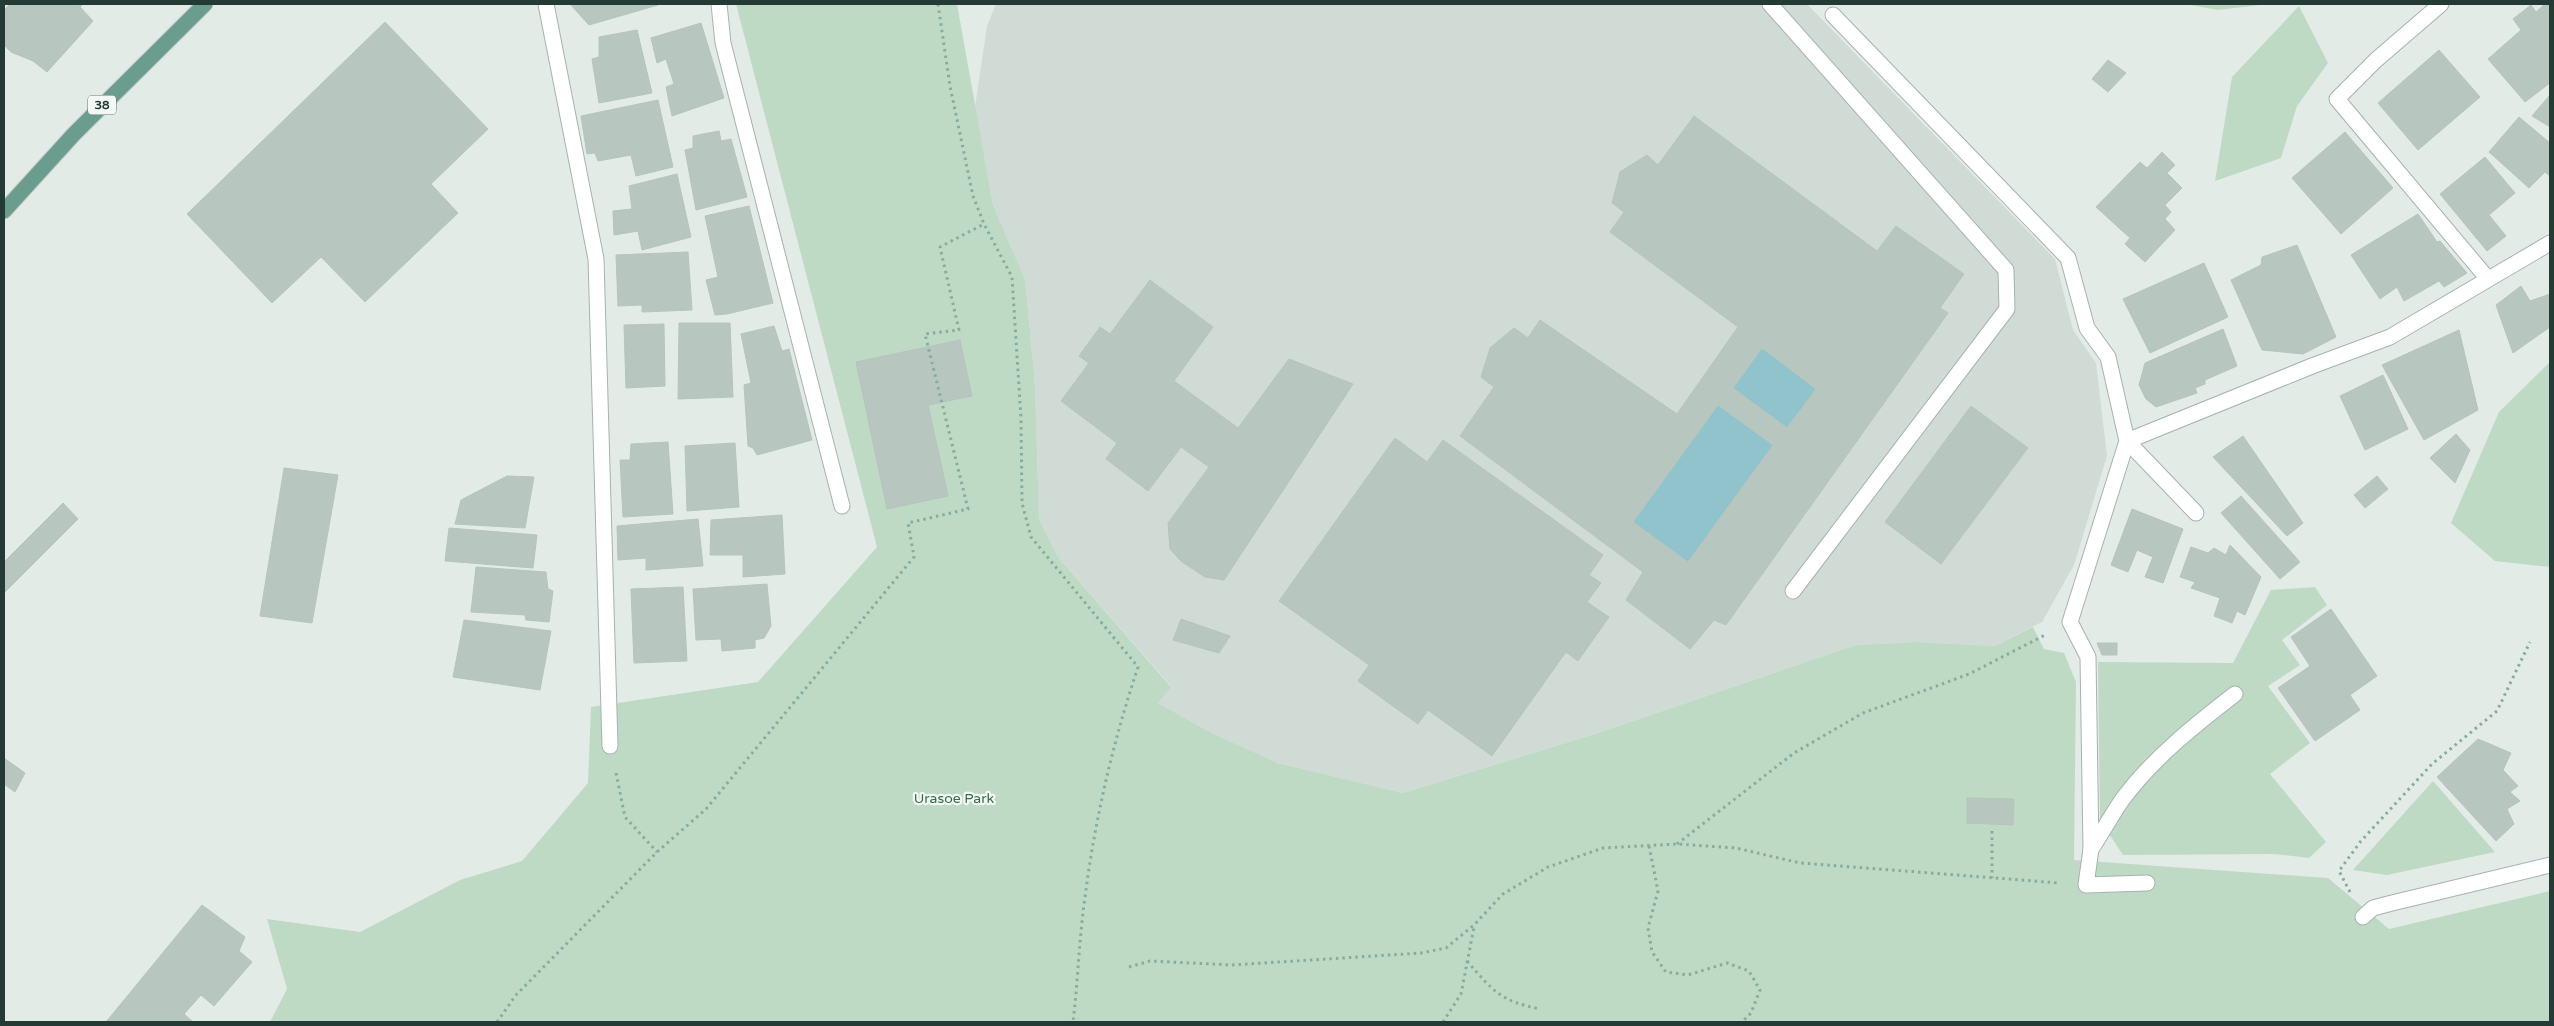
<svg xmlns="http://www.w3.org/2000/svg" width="2554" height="1026" viewBox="0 0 2554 1026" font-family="'Varela Round',sans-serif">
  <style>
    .built { fill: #d1dbd6 }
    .green { fill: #bedac5 }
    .water { fill: #90c3cb }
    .building { fill: #b8c6c0; stroke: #b6c4be; fill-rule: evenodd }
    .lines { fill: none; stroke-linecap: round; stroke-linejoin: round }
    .lane-casing { stroke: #a6b3ae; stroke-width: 17 }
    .street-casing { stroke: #a6b3ae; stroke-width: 17 }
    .primary-casing { stroke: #c2c8c6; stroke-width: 17 }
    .path { stroke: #86aca0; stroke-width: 3; stroke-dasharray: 2.5 4; stroke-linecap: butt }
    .lane { stroke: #fff; stroke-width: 15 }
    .street { stroke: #fff; stroke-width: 15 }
    .primary { stroke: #6b9d8f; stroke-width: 15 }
    .labels { text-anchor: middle; stroke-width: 4.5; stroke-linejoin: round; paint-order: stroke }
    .shield { fill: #f3f8f5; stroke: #62746f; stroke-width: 1 }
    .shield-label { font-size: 12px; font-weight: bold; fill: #243b35 }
    .park-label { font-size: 14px; fill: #326e49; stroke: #f3f8f5 }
  </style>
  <rect width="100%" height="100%" fill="#e3ebe7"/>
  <!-- built -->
  <polygon class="built" points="996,4 1807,4 2055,259 2073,330 2096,363 2107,456 2074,565 2042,622 1995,646 1916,642 1856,645 1595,734 1403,793 1278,763 1212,733 1158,703 1171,686 1058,557 1039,519 1035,384 1025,279 993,205 975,107 987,26"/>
  <!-- green -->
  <g class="green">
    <polygon points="736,4 957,4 993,205 1025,279 1035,384 1039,519 1058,557 1171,687 1158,703 1212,733 1278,763 1403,793 1595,734 1856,645 1916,642 1995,646 2033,627 2044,649 2064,653 2076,682 2074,860 2328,878 2389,929 2550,891 2550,1022 270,1022 287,989 267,919 360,932 460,880 522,861 588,783 591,707 758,682 877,547"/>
    <polygon points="2185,4 2259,4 2260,5 2218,10"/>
    <polygon points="2299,6 2328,63 2297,106 2281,158 2215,181 2232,77"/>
    <polygon points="2550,362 2550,567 2495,561 2451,523 2499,412"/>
    <polygon points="2315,587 2327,605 2282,640 2300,665 2268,686 2310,743 2270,774 2326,842 2309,858 2274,854 2123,855 2100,820 2098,662 2233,663 2271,590"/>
    <polygon points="2433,781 2495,852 2387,875 2353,870"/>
  </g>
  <!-- water -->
  <g class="water">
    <polygon points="1762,348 1816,389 1787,428 1733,388"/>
    <polygon points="1718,405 1773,445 1688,562 1633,522"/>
  </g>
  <!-- building -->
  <g class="building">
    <polygon points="10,4 83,4 80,7 93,21 47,72 33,61 11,52 4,45 4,10"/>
    <polygon points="570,4 657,4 658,5 589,25"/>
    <polygon points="2545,4 2550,4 2550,83 2525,102 2488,59 2521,30 2513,19 2531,5 2536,12"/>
    <polygon points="385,22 488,129 431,184 458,213 365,302 321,257 272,303 187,214"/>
    <polygon points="701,23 724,98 672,116 666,87 674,84 666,59 657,63 651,38"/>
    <polygon points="637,30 652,93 599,103 592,59 599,57 599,37"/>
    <polygon points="2439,50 2480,97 2418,150 2378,103"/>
    <polygon points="2108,60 2126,73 2108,92 2092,79"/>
    <polygon points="2550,95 2550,127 2532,116"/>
    <polygon points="658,100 673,167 636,176 631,155 598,161 595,153 587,154 581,116"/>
    <path d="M1694,116L1877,251L1896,226L1964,274L1940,308L1948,313L1726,625L1714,620L1690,649L1626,600L1643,572L1460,436L1494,387L1481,377L1490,348L1514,328L1528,338L1540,320L1677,414L1738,327L1610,232L1624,212L1612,203L1620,172L1647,155L1658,165ZM1762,348L1816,389L1787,428L1733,388ZM1718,405L1773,445L1688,562L1633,522Z"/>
    <polygon points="2519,117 2550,143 2550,176 2545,172 2529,188 2489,152"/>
    <polygon points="719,131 721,141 731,139 747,197 696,210 685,150 693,148 693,136"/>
    <polygon points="2345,132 2393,188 2341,234 2292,178"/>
    <polygon points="2162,152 2175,165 2167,173 2182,188 2165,205 2171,212 2165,219 2175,230 2145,262 2125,244 2130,238 2096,207 2140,162 2147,168"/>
    <polygon points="2485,157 2515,193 2489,215 2506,236 2487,251 2440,194"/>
    <polygon points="677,174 691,237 642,250 638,231 614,235 613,211 632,209 629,186"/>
    <polygon points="749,206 773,303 727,314 715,315 706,280 718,277 705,216"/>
    <polygon points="2418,214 2437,242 2440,241 2467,273 2444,287 2439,281 2404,301 2397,287 2380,299 2351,255"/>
    <polygon points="2297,245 2336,337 2303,354 2262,350 2231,280 2261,265 2262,257"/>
    <polygon points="688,252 692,310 642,312 642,305 618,306 616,255"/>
    <polygon points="2204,263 2228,317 2150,353 2123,299"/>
    <polygon points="1150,280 1213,327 1174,381 1238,428 1289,359 1353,384 1224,580 1205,577 1182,562 1170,549 1168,523 1209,467 1181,447 1148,491 1106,459 1117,443 1061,401 1089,363 1079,356 1100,327 1110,334"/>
    <polygon points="2521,286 2530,301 2550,294 2550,327 2513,353 2496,305"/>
    <polygon points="679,323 730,323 733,397 678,399"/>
    <polygon points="664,324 665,386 626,388 624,325"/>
    <polygon points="774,326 782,351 789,349 812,440 757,455 753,448 748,446 744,385 751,383 741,334"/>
    <polygon points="2223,329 2237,366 2205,380 2205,384 2195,388 2197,393 2156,407 2146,399 2139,385 2145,363"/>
    <polygon points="2459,330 2478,410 2424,440 2382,365"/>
    <polygon points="960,340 972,396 928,405 948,496 887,509 856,362"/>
    <polygon points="2383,375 2408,429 2365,450 2340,396"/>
    <polygon points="1971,406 2028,448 1941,564 1885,522"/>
    <polygon points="2456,434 2470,450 2455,483 2430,458"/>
    <polygon points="2243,436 2303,523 2287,536 2213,457"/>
    <polygon points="1395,438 1427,462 1443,440 1603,555 1589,575 1601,583 1587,602 1609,617 1578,661 1566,652 1492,756 1428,710 1418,724 1358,681 1369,665 1279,601"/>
    <polygon points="668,442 673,514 623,517 620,460 630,460 631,444"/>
    <polygon points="735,443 739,507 687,511 685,446"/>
    <polygon points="284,468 338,475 312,623 260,616"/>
    <polygon points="507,476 534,477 525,528 455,524 461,500"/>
    <polygon points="2377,476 2388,489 2365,508 2354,495"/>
    <polygon points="2241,496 2300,562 2280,579 2221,513"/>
    <polygon points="63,503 78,519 4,593 4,562"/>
    <polygon points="2132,509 2183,529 2163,583 2145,577 2153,557 2137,550 2128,572 2111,565"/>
    <polygon points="782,515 785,574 743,577 743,555 710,555 711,520"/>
    <polygon points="698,519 703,566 646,570 646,558 618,560 617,526"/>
    <polygon points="449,528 537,535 533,568 445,561"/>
    <polygon points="2230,545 2261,577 2245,615 2237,611 2232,623 2214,616 2220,598 2191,588 2195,582 2180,577 2191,547 2208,553 2214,548 2226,555"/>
    <polygon points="476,567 546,572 548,589 553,591 549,622 526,620 525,615 471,612"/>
    <polygon points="767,584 771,626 764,638 755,640 755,648 722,651 721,639 696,640 693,589"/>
    <polygon points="683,587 687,661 634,663 631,589"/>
    <polygon points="2331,609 2377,676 2350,695 2360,710 2315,741 2278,688 2310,666 2291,637"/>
    <polygon points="1181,619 1230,636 1219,653 1173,640"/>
    <polygon points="464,620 551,631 540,690 453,677"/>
    <polygon points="2097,643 2117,643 2117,655 2102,655"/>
    <polygon points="2478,739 2511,753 2503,770 2518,786 2510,792 2520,801 2507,809 2514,824 2496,841 2437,777"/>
    <polygon points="4,758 25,773 15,792 4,784"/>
    <polygon points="1967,798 2014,799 2013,825 1967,823"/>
    <polygon points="202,905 245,937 239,951 252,962 214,1006 201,995 184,1014 193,1022 106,1022"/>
  </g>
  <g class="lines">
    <defs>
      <polyline id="lane" points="1770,4 2006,270 2007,309 1793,591"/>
      <g id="street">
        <polyline points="546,4 596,259 610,746"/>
        <polyline points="719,4 723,43 842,506"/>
        <polyline points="2441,4 2376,60 2337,99 2488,279"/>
        <polyline points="1833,15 2068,258 2087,328 2108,357 2127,441 2196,513"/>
        <path d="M2091,849C2102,833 2111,816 2122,800C2152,759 2195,725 2235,694"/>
        <polyline points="2147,883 2086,885 2091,849 2088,657 2070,622 2127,441 2312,366 2390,337 2550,243"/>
        <polyline points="2363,917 2373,908 2392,903 2550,865"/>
      </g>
      <polyline id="primary" points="4,211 74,134 205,4"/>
    </defs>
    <!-- lane casing -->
    <use href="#lane" class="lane-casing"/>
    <!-- street casing -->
    <use href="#street" class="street-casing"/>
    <!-- primary casing -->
    <use href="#primary" class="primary-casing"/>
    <!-- path -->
    <g class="path">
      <path d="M938,4L950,86L973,196L984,224L1012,277L1021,418L1022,503L1031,537L1138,667C1113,742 1095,819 1085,897C1079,939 1078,981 1073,1022"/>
      <polyline points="616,773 625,817 657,852"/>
      <polyline points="1992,831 1992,878"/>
      <polyline points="1677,844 1794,753 1863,713 1969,674 2045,635"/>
      <polyline points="1649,846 1658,891 1648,928 1652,952 1666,972 1688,975 1727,963 1749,971 1760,990 1751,1013 1742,1022"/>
      <polyline points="2350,892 2339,871 2361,841 2432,764 2497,711 2530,642"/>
      <path d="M1467,961C1493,991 1500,1001 1540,1009"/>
      <polyline points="1129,967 1150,961 1232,965 1421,953 1446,948 1474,925 1503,894 1548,867 1603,848 1677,844 1736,848 1800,863 2059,883"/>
      <polyline points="497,1022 516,995 657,852 706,809 914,557 908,523 968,509 925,334 959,330 940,247 984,224"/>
      <polyline points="1443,1022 1461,994 1474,927"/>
    </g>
    <!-- lane -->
    <use href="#lane" class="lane"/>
    <!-- street -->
    <use href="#street" class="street"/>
    <!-- primary -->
    <use href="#primary" class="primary"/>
  </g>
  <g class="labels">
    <!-- shield labels -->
    <rect class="shield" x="88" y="95.5" width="28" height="19" rx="4"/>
    <g class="shield-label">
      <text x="102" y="109">38</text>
    </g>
    <!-- park labels -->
    <g class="park-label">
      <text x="954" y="803">Urasoe Park</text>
    </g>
  </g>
  <!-- border -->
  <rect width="2554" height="1026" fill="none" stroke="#243b35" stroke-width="10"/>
</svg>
